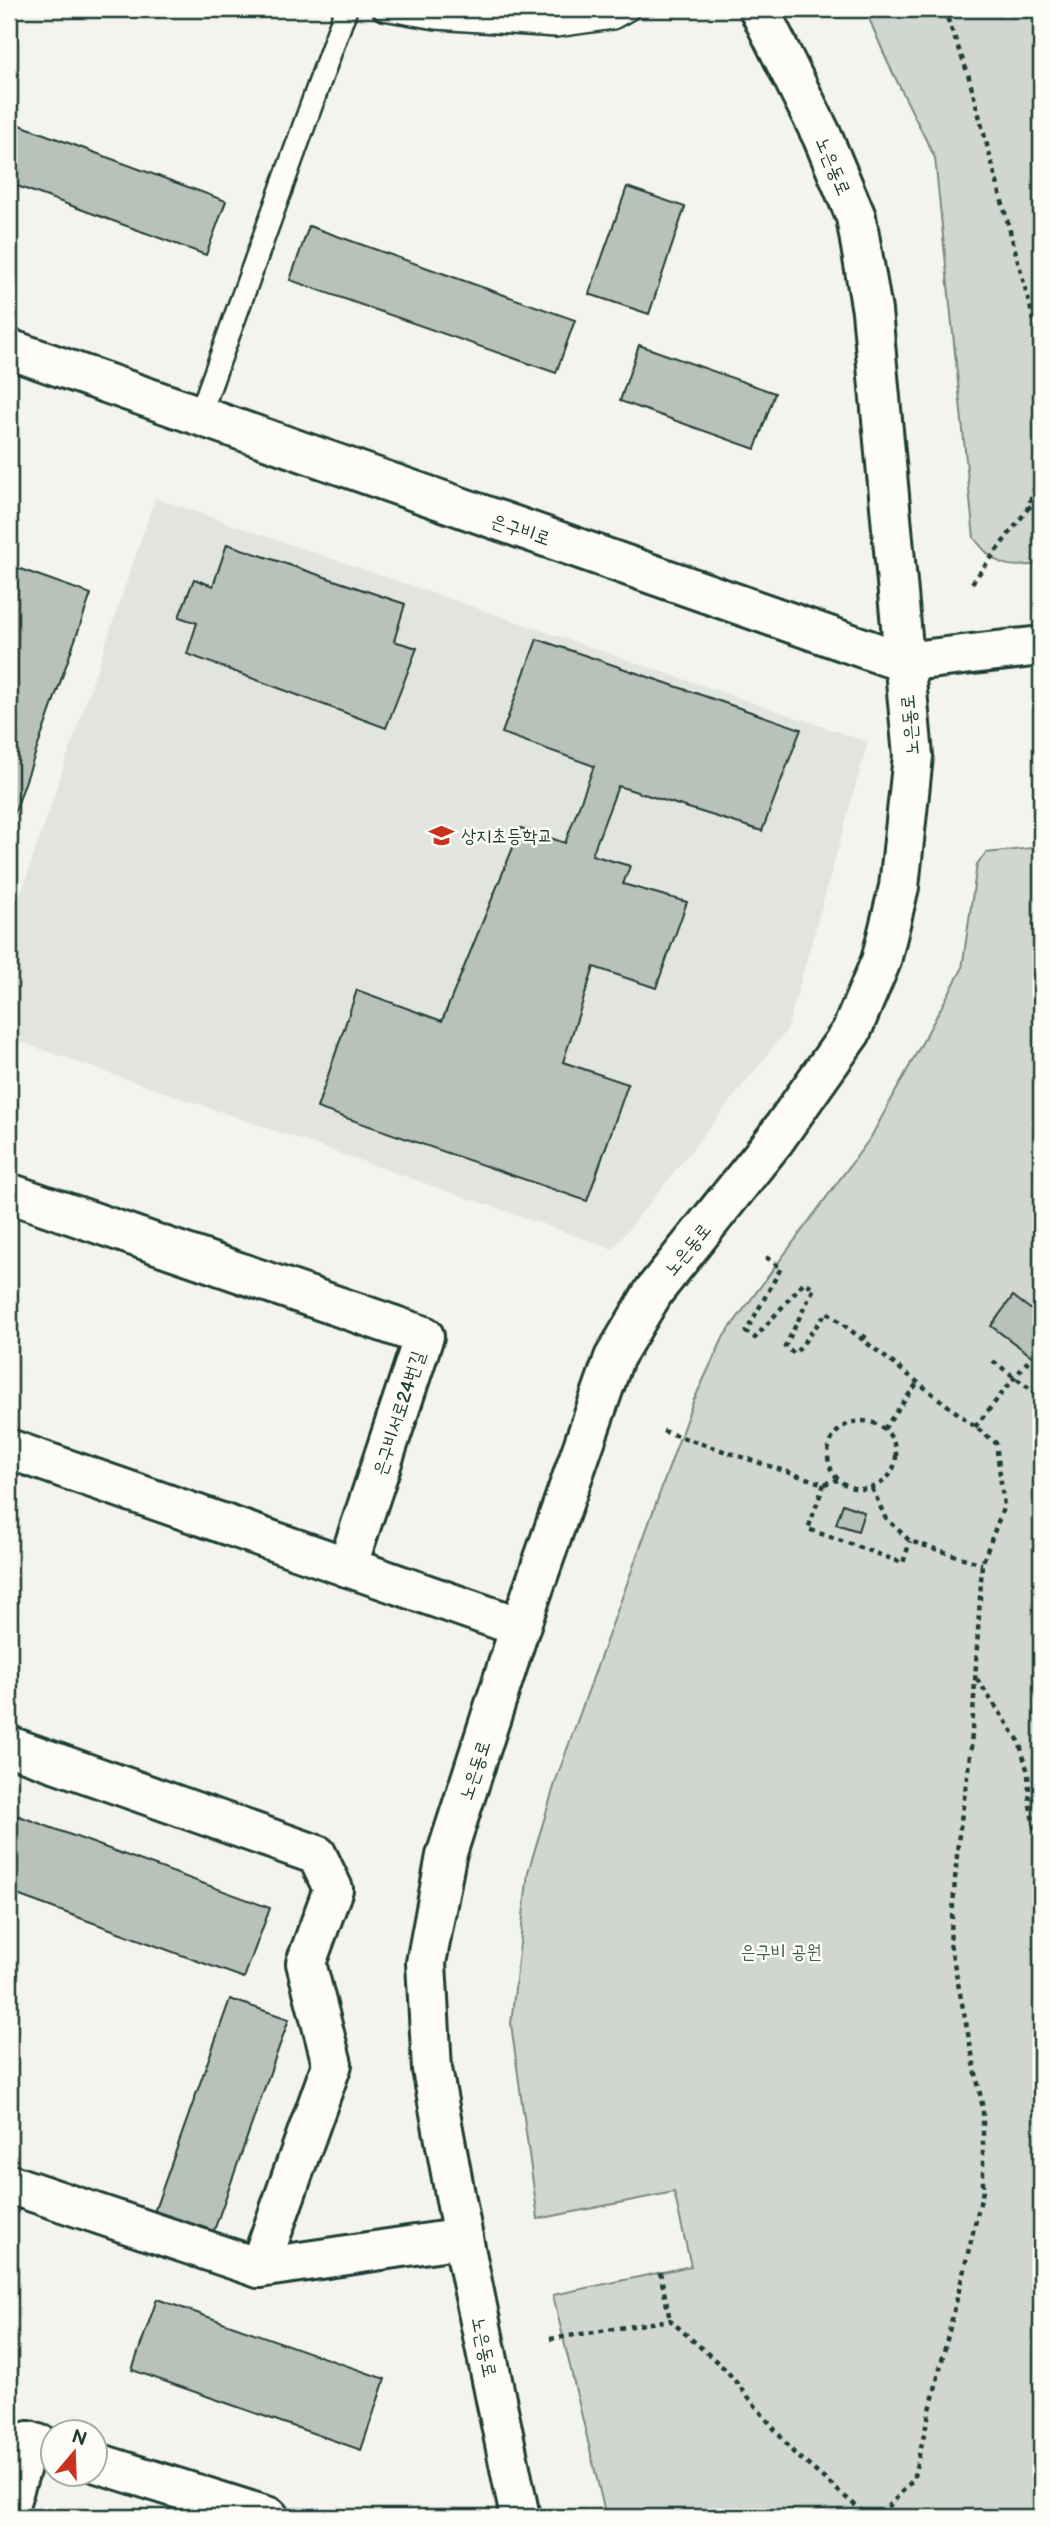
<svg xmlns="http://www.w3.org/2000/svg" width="1050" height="2526" viewBox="0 0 1050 2526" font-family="'Balsamiq Sans','Poor Story',sans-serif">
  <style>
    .built { fill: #e2e5df }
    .green { fill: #d1d6d1; stroke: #788a82; stroke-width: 2 }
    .building { fill: #b9c1bb; stroke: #1f3d34; stroke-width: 2 }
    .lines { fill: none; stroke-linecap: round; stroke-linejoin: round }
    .lane-casing { stroke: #1f3d34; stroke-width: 26 }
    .street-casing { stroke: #1f3d34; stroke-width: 44 }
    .secondary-casing { stroke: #1f3d34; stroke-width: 44 }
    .path { stroke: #1f3d34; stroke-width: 4.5; stroke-dasharray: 5 5; stroke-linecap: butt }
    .lane { stroke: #fdfcf7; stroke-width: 21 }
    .street { stroke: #fdfcf7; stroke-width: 38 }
    .secondary { stroke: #fdfcf7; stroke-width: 38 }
    .labels { text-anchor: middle; stroke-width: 5; stroke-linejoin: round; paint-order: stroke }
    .street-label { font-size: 19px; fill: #1f3d34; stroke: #fdfcf7 }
    .poi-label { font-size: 19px; fill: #1f3d34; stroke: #fdfcf7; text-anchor: start }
    .park-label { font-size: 19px; fill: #435c53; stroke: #fdfcf7 }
  </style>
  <rect width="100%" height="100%" fill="#f4f4ef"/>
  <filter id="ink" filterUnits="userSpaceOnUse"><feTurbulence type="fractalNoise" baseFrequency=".0143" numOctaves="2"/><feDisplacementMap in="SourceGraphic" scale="14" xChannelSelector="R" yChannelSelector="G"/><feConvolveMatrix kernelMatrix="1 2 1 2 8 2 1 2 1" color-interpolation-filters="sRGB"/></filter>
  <g filter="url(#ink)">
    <!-- built -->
    <polygon class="built" points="155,498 868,742 787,1030 613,1249 9,1038 9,928"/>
    <!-- green -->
    <g class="green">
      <path d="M865,9H1041V564C1005,568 997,567 974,538L935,158L888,63Z"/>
      <polygon points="1041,847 1041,2517 606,2517 553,2295 691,2266 674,2192 538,2219 511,2024 528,1872 557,1777 692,1404 724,1336 871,1137 962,969 977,864 986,853"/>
    </g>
    <!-- building -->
    <g class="building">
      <polygon points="9,121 226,201 206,255 9,183"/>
      <polygon points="627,187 685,207 649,314 589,294"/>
      <polygon points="309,226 575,320 556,373 290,280"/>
      <polygon points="639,345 775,393 755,449 620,401"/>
      <polygon points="227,544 405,604 394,641 417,648 386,728 187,654 197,623 179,617 194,579 213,586"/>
      <polygon points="9,565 91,594 9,829"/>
      <polygon points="537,639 801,729 762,831 618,786 592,855 630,866 623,884 687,902 656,988 594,967 563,1062 628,1084 587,1201 317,1108 357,990 442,1021 521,828 565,843 594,766 502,733"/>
      <polygon points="1013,1296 1041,1317 1041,1363 991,1326"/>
      <polygon points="843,1504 864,1512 858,1531 836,1524"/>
      <polygon points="11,1813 270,1908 244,1978 9,1892 9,1820"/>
      <polygon points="230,1999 289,2019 211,2239 152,2218"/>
      <polygon points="157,2299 385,2379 361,2450 132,2370"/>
    </g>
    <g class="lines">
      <defs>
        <g id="lane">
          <polyline points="383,9 436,18 556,26 613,18 629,9"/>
          <polyline points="199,417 346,9"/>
        </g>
        <g id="street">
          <polyline points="9,1193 424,1336 347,1567"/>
          <polyline points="9,1449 520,1627"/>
          <polyline points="9,1746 317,1855 333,1889 306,1963 332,2064 259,2268"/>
          <polyline points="9,2184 259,2268 463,2238"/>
          <polyline points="94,2462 269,2517"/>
          <polyline points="9,2505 29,2441 52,2449"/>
          <polyline points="520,2517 463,2238 432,2069 426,1963 446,1856 520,1627 614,1358 654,1291 774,1141 851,1032 881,961 899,887 913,756 872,311 856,217 822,136 759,9"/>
        </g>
        <polyline id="secondary" points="9,349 903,662 1041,646"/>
      </defs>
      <!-- lane casing -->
      <use href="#lane" class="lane-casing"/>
      <!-- street casing -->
      <use href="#street" class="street-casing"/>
      <!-- secondary casing -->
      <use href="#secondary" class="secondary-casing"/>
      <!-- path -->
      <g class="path">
        <polyline points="944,9 968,74 1041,347"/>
        <polyline points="1027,509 1041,499"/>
        <polyline points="972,583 1027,510 1041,468"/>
        <polyline points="766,1257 781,1268 746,1332 755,1338 804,1282 814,1288 785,1347 795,1354 827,1312 996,1443 1004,1506 982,1564 971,1748 958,1842 950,1943 983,2109 983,2191 913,2480 879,2517"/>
        <polyline points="863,1339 867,1333"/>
        <polyline points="993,1361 1041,1397"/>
        <circle cx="862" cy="1455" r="34"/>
        <polyline points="975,1427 1032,1356"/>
        <polyline points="884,1429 918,1382"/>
        <polyline points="663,1431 824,1484 838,1480"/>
        <polyline points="824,1484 808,1529 903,1563 910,1541"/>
        <polyline points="872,1488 885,1517 910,1541 982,1564"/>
        <polyline points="977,1679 1019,1741 1028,1773 1030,1805 1036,1838 1041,1949"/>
        <polyline points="660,2272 670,2320"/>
        <polyline points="550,2339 670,2320 726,2370 794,2453 869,2517"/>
      </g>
      <!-- lane -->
      <use href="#lane" class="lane"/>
      <!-- street -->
      <use href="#street" class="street"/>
      <!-- secondary -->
      <use href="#secondary" class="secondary"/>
    </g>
  </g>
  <!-- icons -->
  <defs>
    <symbol id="school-bare" viewBox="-9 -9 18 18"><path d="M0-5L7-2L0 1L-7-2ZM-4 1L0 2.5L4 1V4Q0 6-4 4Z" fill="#c8321e" stroke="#fdfcf7" stroke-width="2.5" paint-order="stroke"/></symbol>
  </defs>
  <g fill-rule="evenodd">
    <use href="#school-bare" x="424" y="818" width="35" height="35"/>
  </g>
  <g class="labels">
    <!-- street labels -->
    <g class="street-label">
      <text transform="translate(834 166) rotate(67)" y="7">노은동로</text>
      <text transform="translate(521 529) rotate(19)" y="7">은구비로</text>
      <text transform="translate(909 725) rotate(-95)" y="7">노은동로</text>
      <text transform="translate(687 1249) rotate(-51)" y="7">노은동로</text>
      <text transform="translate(398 1413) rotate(-72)" y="7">은구비서로24번길</text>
      <text transform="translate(474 1770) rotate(-72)" y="7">노은동로</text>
      <text transform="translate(485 2347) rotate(78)" y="7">노은동로</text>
    </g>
    <!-- poi labels -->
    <g class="poi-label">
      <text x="461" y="842">상지초등학교</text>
    </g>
    <!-- park labels -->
    <g class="park-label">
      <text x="781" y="1958">은구비 공원</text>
    </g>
  </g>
  <!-- margin -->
  <rect width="1050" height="2526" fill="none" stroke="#fdfcf7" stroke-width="35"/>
  <rect x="18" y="18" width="1015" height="2491" fill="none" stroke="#1f3d34" stroke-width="2.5" filter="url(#ink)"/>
  <!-- north arrow -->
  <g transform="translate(74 2453) rotate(19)"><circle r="33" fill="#fdfcf7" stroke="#a4b0a9" stroke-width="2"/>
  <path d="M0-5L12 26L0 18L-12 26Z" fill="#c8321e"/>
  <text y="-10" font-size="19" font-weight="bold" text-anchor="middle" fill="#1f3d34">N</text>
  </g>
</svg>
